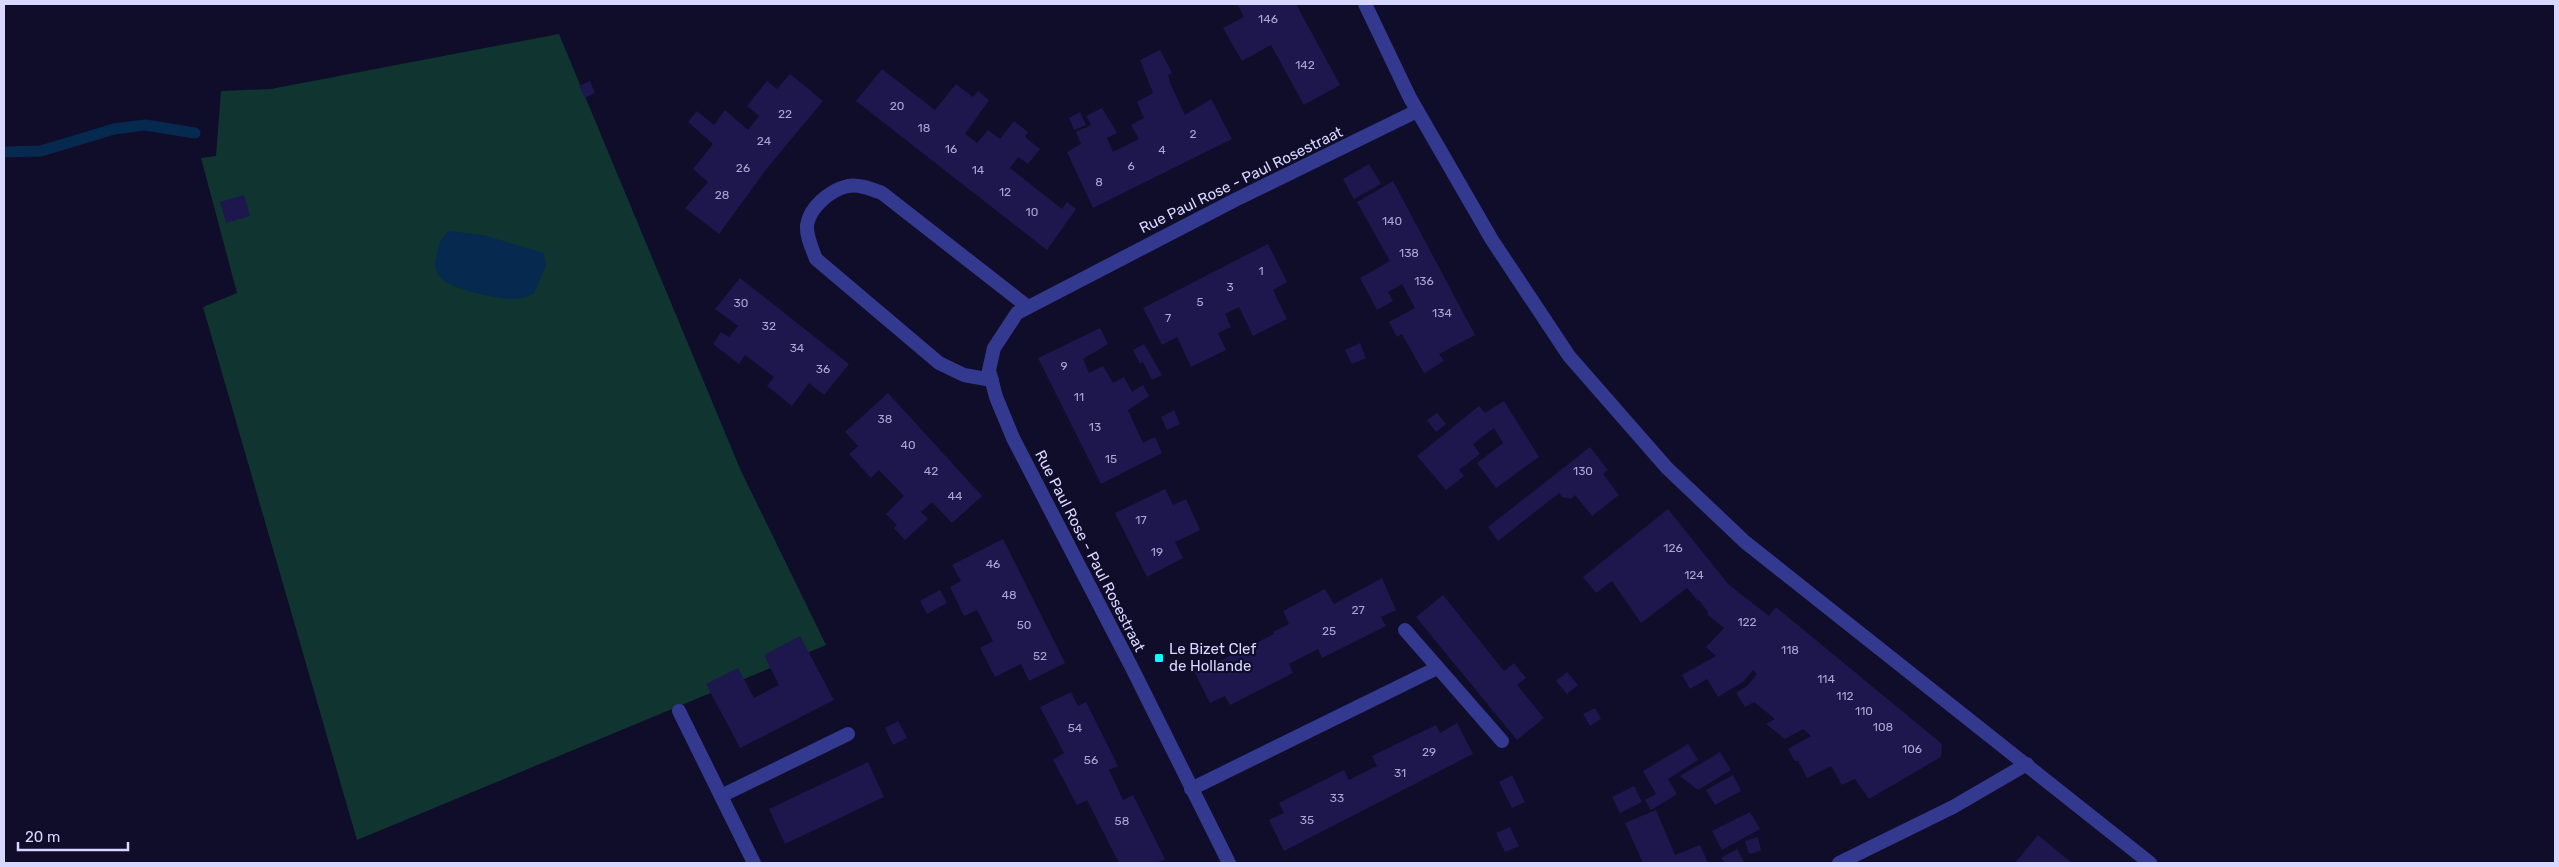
<svg xmlns="http://www.w3.org/2000/svg" width="2559" height="867" viewBox="0 0 2559 867" font-family="Rubik,sans-serif">
  <style>
    .green { fill: #103530 }
    .water { fill: #062950 }
    .lines { fill: none; stroke-linecap: round; stroke-linejoin: round }
    .stream { stroke: #062950; stroke-width: 11 }
    .building { fill: #1d174d }
    .service { stroke: #33398e; stroke-width: 14 }
    .minor { stroke: #33398e; stroke-width: 14 }
    .tertiary { stroke: #33398e; stroke-width: 14 }
    .poi-dot { fill: #03ffff; stroke: #0f0d2a; stroke-width: 2 }
    .labels { text-anchor: middle; stroke-width: 4.5; stroke-linejoin: round; paint-order: stroke }
    .number-label { font-size: 12px; fill: #a8a7d2 }
    .street-label { font-size: 15px; fill: #d7d7ff; stroke: #0f0d2a }
    .poi-label { font-size: 15px; fill: #d7d7ff; stroke: #0f0d2a; text-anchor: start }
  </style>
  <rect width="100%" height="100%" fill="#0f0d2a"/>
  <!-- green -->
  <polygon class="green" points="559,34 741,471 826,645 357,840 203,307 237,293 201,158 216,156 221,91 271,89"/>
  <!-- water -->
  <path class="water" d="M449,231L483,235L544,253L546,265L534,294C528,296 521,299 515,299C498,299 450,290 439,276C434,269 435,262 437,254C439,244 441,237 449,231Z"/>
  <g class="lines">
    <!-- stream -->
    <polyline class="stream" points="4,152 41,151 114,129 145,125 195,133"/>
  </g>
  <!-- building -->
  <g class="building">
    <polygon points="1237,4 1296,4 1340,85 1304,105 1271,45 1242,61 1223,28 1244,17"/>
    <polygon points="1160,50 1172,73 1168,75 1171,85 1185,115 1211,99 1232,139 1093,208 1067,152 1081,144 1076,132 1091,125 1086,116 1102,108 1117,133 1107,138 1113,152 1139,139 1131,125 1144,118 1137,102 1153,93 1140,60"/>
    <polygon points="882,69 935,110 956,84 973,97 978,91 989,100 965,134 977,143 988,130 1000,139 1014,121 1028,132 1025,137 1040,149 1028,164 1018,157 1010,168 1062,209 1067,202 1076,209 1047,250 856,101"/>
    <polygon points="790,74 823,101 768,167 719,234 685,208 708,182 693,169 713,144 688,122 697,111 714,125 725,110 748,130 759,116 747,106 767,81 777,89"/>
    <polygon points="590,81 595,93 585,98 579,86"/>
    <polygon points="1080,112 1086,125 1074,130 1069,118"/>
    <polygon points="1369,164 1381,184 1354,199 1343,179"/>
    <polygon points="1393,181 1475,335 1439,354 1444,361 1424,373 1402,334 1397,337 1389,322 1415,308 1402,284 1388,292 1393,301 1377,310 1360,278 1390,261 1357,202"/>
    <polygon points="244,195 250,216 226,223 220,202"/>
    <polygon points="1268,244 1287,282 1273,290 1287,319 1253,336 1239,307 1225,314 1231,327 1218,333 1226,350 1191,367 1177,337 1162,345 1143,308"/>
    <polygon points="740,278 849,364 824,395 809,383 792,406 767,386 774,377 745,355 739,364 713,344 721,332 729,337 738,326 715,309"/>
    <polygon points="1100,328 1108,344 1083,359 1089,373 1103,366 1113,383 1124,377 1132,392 1143,385 1149,396 1128,410 1143,443 1155,437 1162,453 1101,484 1038,358"/>
    <polygon points="1360,343 1366,358 1352,364 1345,350"/>
    <polygon points="1144,344 1162,375 1152,380 1143,362 1140,364 1133,350"/>
    <polygon points="888,393 982,496 952,523 932,502 921,512 928,519 905,540 894,528 897,525 886,514 904,496 879,470 871,478 849,454 858,446 845,432"/>
    <polygon points="1504,401 1539,457 1496,488 1477,463 1503,443 1494,428 1473,444 1480,454 1459,470 1464,476 1446,490 1417,456 1479,406 1485,413"/>
    <polygon points="1174,410 1180,424 1167,430 1161,417"/>
    <polygon points="1437,413 1446,424 1436,432 1427,420"/>
    <polygon points="1590,447 1608,470 1603,474 1619,495 1592,516 1575,495 1571,499 1562,497 1559,493 1498,541 1488,527"/>
    <polygon points="1165,489 1173,505 1186,499 1200,530 1175,542 1183,558 1147,577 1115,513"/>
    <polygon points="1668,509 1729,585 1769,616 1776,607 1942,744 1941,757 1869,799 1855,779 1842,785 1831,766 1807,778 1798,761 1795,761 1788,749 1811,736 1803,729 1785,739 1766,724 1775,719 1754,702 1745,707 1736,693 1747,686 1757,674 1753,670 1743,682 1718,697 1707,679 1690,689 1682,675 1716,656 1706,647 1724,628 1707,614 1708,612 1699,600 1698,601 1687,588 1641,623 1612,581 1596,593 1583,577"/>
    <polygon points="1003,539 1065,663 1029,681 1021,664 995,677 980,648 993,641 977,610 964,616 950,587 961,581 952,565"/>
    <polygon points="1382,578 1396,610 1381,617 1386,626 1322,658 1318,649 1289,664 1293,673 1230,705 1225,696 1210,703 1194,671 1209,664 1210,666 1274,634 1273,632 1289,624 1283,611 1325,589 1334,604"/>
    <polygon points="940,590 947,603 927,614 920,601"/>
    <polygon points="1443,595 1504,671 1514,663 1526,678 1517,685 1544,718 1517,740 1416,617"/>
    <polygon points="800,636 834,700 740,748 706,684 738,668 754,698 779,685 764,655"/>
    <polygon points="1567,672 1578,685 1567,694 1556,681"/>
    <polygon points="1071,692 1078,706 1086,702 1118,766 1109,770 1123,800 1133,795 1165,859 1156,863 1119,863 1087,800 1077,805 1053,760 1064,753 1040,707"/>
    <polygon points="1595,708 1601,719 1590,726 1583,714"/>
    <polygon points="898,721 907,738 893,745 885,728"/>
    <polygon points="1457,723 1473,754 1284,851 1269,820 1284,813 1279,803 1344,770 1349,780 1377,766 1372,756 1436,725 1440,733"/>
    <polygon points="1688,744 1698,760 1668,779 1677,794 1651,810 1645,800 1656,794 1643,771"/>
    <polygon points="1720,752 1731,770 1698,790 1680,776"/>
    <polygon points="868,762 884,797 785,844 769,809"/>
    <polygon points="1512,775 1525,802 1512,808 1499,782"/>
    <polygon points="1733,775 1741,791 1715,805 1706,790"/>
    <polygon points="1634,786 1642,802 1620,813 1612,797"/>
    <polygon points="1656,810 1675,855 1700,845 1708,863 1643,863 1625,823"/>
    <polygon points="1750,812 1760,829 1722,850 1712,831"/>
    <polygon points="1510,827 1519,846 1505,852 1496,833"/>
    <polygon points="2038,835 2072,863 2015,863"/>
    <polygon points="1758,837 1761,851 1749,854 1745,841"/>
    <polygon points="1737,849 1744,862 1725,863 1721,858"/>
  </g>
  <g class="lines">
    <!-- service -->
    <polyline class="service" points="721,796 848,734"/>
    <!-- minor -->
    <g class="minor">
      <path d="M992,380L964,375L939,363L816,259C812,248 806,236 807,225C810,207 830,190 848,186C859,184 871,189 882,193L1028,307"/>
      <polyline points="1405,630 1502,741"/>
      <polyline points="679,711 754,863"/>
      <polyline points="1191,789 1437,668"/>
      <polyline points="1229,863 1132,668 1013,438 996,397 989,370 994,348 1017,313 1235,200 1417,111"/>
      <polyline points="1839,863 1953,807 2027,764"/>
    </g>
    <!-- tertiary -->
    <polyline class="tertiary" points="1365,4 1410,98 1492,240 1569,356 1667,468 1745,542 2150,863"/>
  </g>
  <!-- markers -->
  <rect class="poi-dot" x="1154" y="653" width="10" height="10" rx="2.5"/>
  <g class="labels">
    <!-- number labels -->
    <g class="number-label">
      <text x="1268" y="23">146</text>
      <text x="1305" y="69">142</text>
      <text x="897" y="110">20</text>
      <text x="785" y="118">22</text>
      <text x="924" y="132">18</text>
      <text x="1193" y="138">2</text>
      <text x="764" y="145">24</text>
      <text x="951" y="153">16</text>
      <text x="1162" y="154">4</text>
      <text x="1131" y="170">6</text>
      <text x="743" y="172">26</text>
      <text x="978" y="174">14</text>
      <text x="1099" y="186">8</text>
      <text x="1005" y="196">12</text>
      <text x="722" y="199">28</text>
      <text x="1032" y="216">10</text>
      <text x="1392" y="225">140</text>
      <text x="1409" y="257">138</text>
      <text x="1261" y="275">1</text>
      <text x="1424" y="285">136</text>
      <text x="1230" y="291">3</text>
      <text x="1200" y="306">5</text>
      <text x="741" y="307">30</text>
      <text x="1442" y="317">134</text>
      <text x="1168" y="322">7</text>
      <text x="769" y="330">32</text>
      <text x="797" y="352">34</text>
      <text x="1064" y="370">9</text>
      <text x="823" y="373">36</text>
      <text x="1079" y="401">11</text>
      <text x="885" y="423">38</text>
      <text x="1095" y="431">13</text>
      <text x="908" y="449">40</text>
      <text x="1111" y="463">15</text>
      <text x="931" y="475">42</text>
      <text x="1583" y="475">130</text>
      <text x="955" y="500">44</text>
      <text x="1141" y="524">17</text>
      <text x="1673" y="552">126</text>
      <text x="1157" y="556">19</text>
      <text x="993" y="568">46</text>
      <text x="1694" y="579">124</text>
      <text x="1009" y="599">48</text>
      <text x="1358" y="614">27</text>
      <text x="1747" y="626">122</text>
      <text x="1024" y="629">50</text>
      <text x="1329" y="635">25</text>
      <text x="1790" y="654">118</text>
      <text x="1040" y="660">52</text>
      <text x="1826" y="683">114</text>
      <text x="1845" y="700">112</text>
      <text x="1864" y="715">110</text>
      <text x="1883" y="731">108</text>
      <text x="1075" y="732">54</text>
      <text x="1912" y="753">106</text>
      <text x="1429" y="756">29</text>
      <text x="1091" y="764">56</text>
      <text x="1400" y="777">31</text>
      <text x="1337" y="802">33</text>
      <text x="1307" y="824">35</text>
      <text x="1122" y="825">58</text>
    </g>
    <!-- street labels -->
    <g class="street-label">
      <text transform="translate(1241 180) rotate(-26)" y="5">Rue Paul Rose - Paul Rosestraat</text>
      <text transform="translate(1090 551) rotate(63)" y="5">Rue Paul Rose - Paul Rosestraat</text>
    </g>
    <!-- poi labels -->
    <g class="poi-label">
      <text x="1169" y="654">Le Bizet Clef<tspan x="1169" dy="17">de Hollande</tspan></text>
    </g>
  </g>
  <!-- border -->
  <rect width="2559" height="867" fill="none" stroke="#d7d7ff" stroke-width="10"/>
  <!-- scale -->
  <path d="M18 842v8h110v-8" fill="none" stroke="#d7d7ff" stroke-width="2.5"/>
  <text x="25" y="842" font-size="15" fill="#d7d7ff" stroke="#0f0d2a" stroke-width="4" paint-order="stroke">20 m</text>
</svg>
